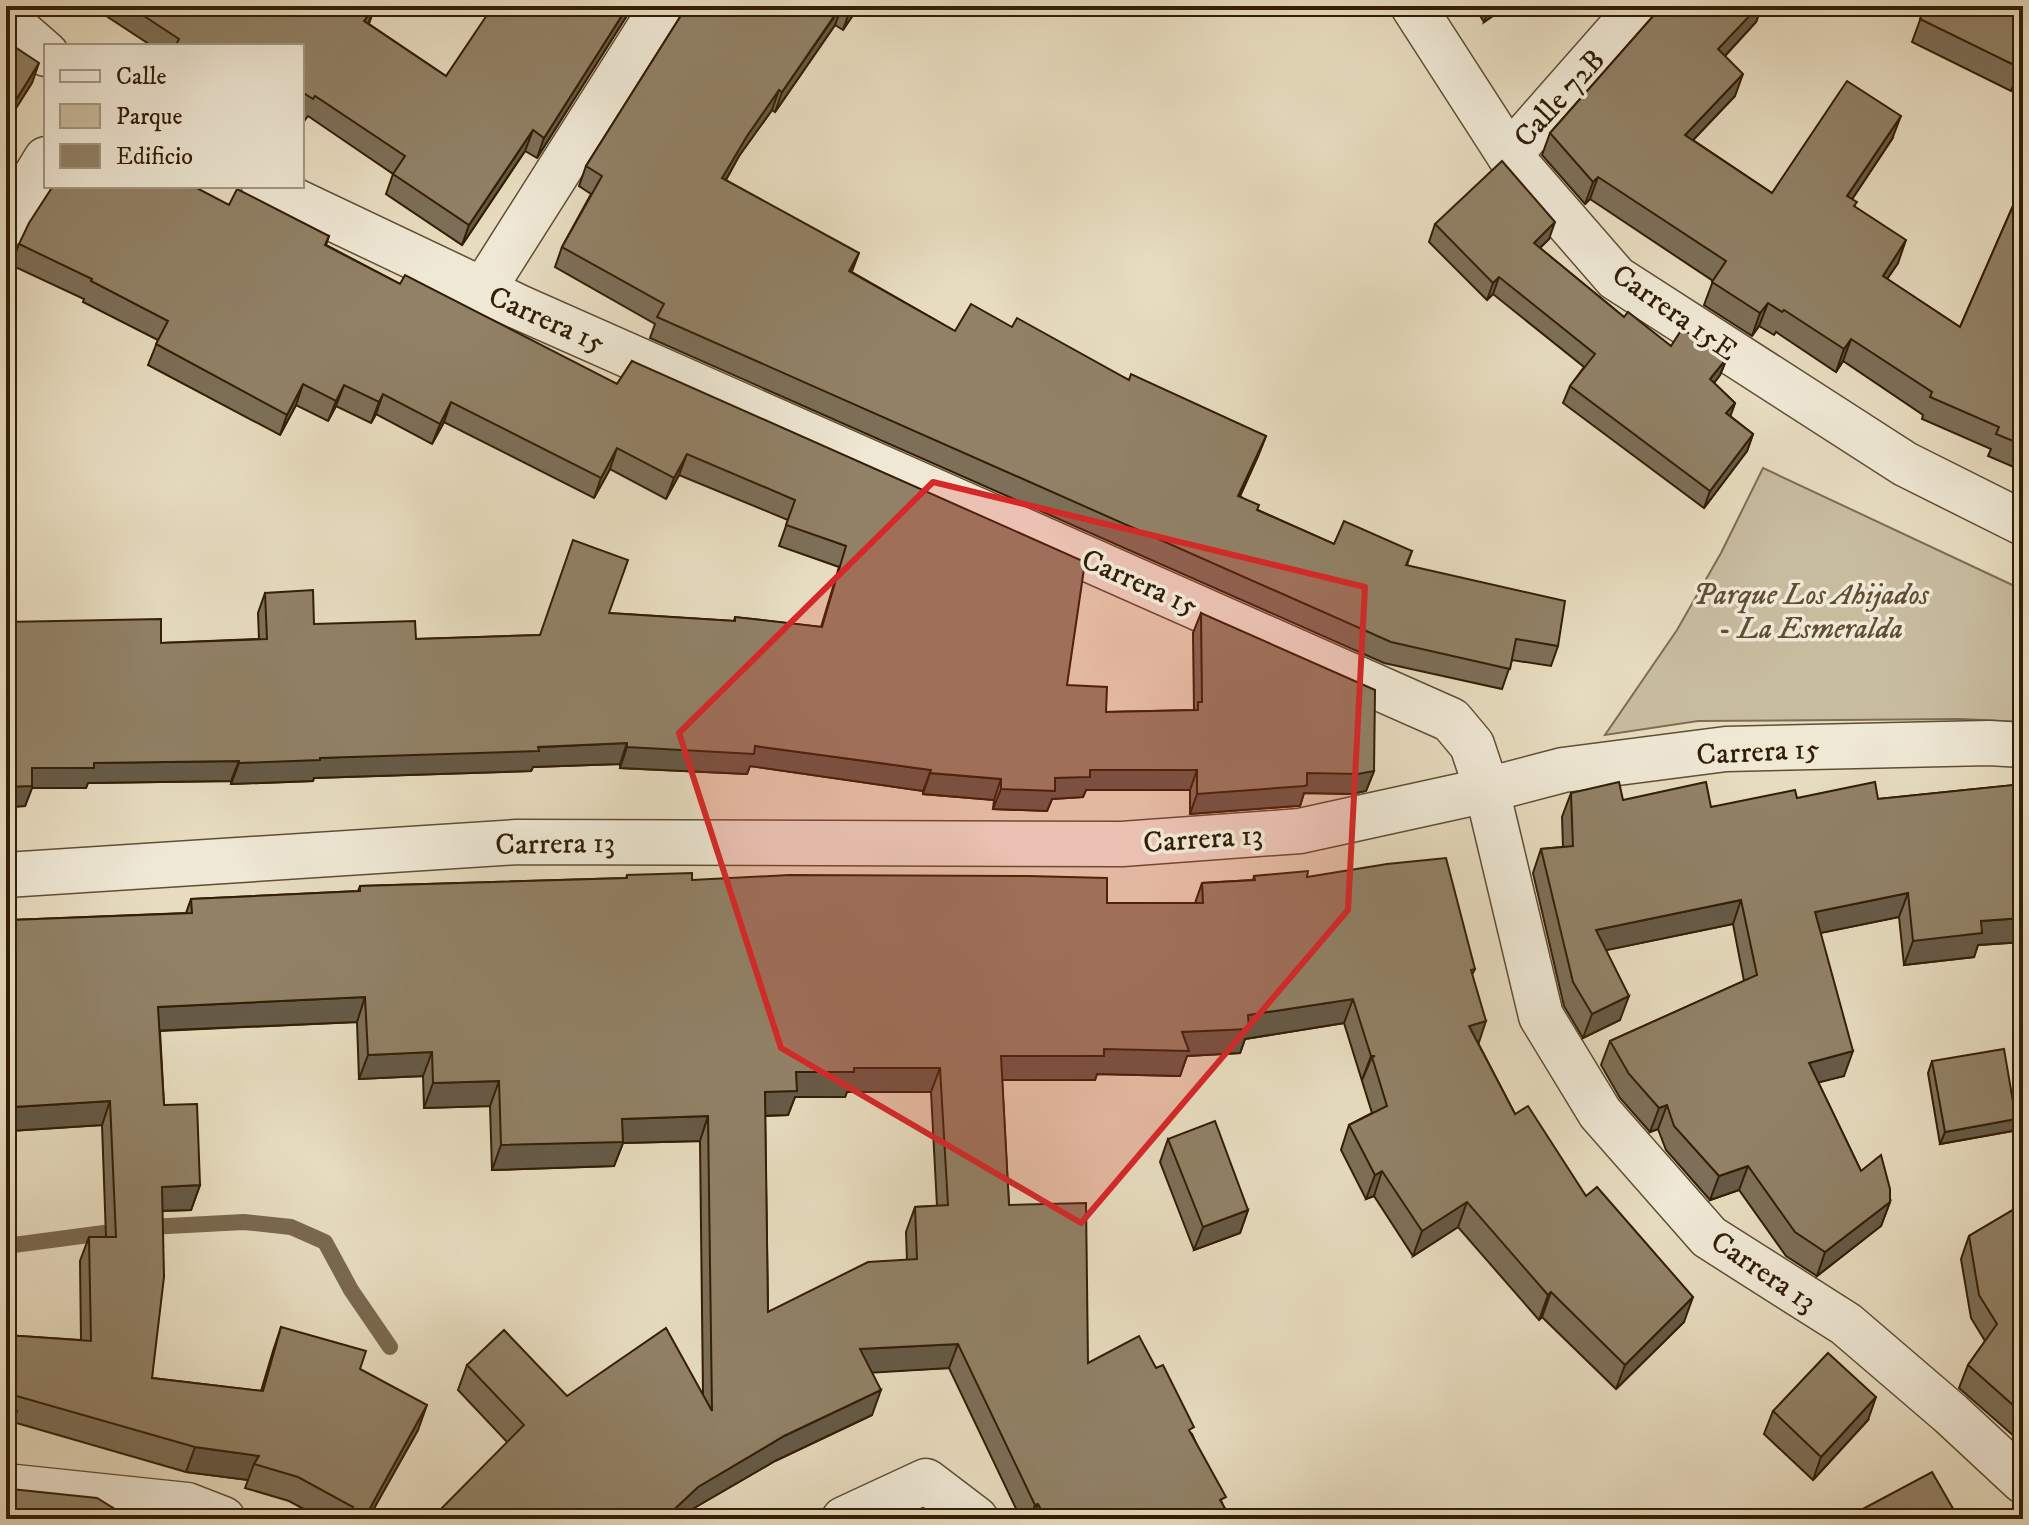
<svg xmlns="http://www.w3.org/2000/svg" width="2029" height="1525" viewBox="0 0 2029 1525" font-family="'IM FELL DW Pica',serif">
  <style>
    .green { fill: #c8bc9f; stroke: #7e6d52; stroke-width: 2 }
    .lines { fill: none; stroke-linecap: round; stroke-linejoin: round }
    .stream { stroke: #7a694f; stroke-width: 16 }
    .minor-casing { stroke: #604e34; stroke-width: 47 }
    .minor { stroke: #efe8d5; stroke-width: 44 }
    .wall { fill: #7d6f58; stroke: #331e05; stroke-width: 2; fill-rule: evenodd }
    .shaded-wall { fill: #665a47; stroke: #331e05; stroke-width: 2 }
    .building { fill: #918166; stroke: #331e05; stroke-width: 2; fill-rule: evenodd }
    .marked { fill: #d62828; fill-opacity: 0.2; stroke: #d62828; stroke-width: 6; stroke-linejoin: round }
    .labels { text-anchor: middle; stroke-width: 7; stroke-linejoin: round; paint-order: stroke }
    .street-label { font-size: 30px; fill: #331e05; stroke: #efe8d5 }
    .park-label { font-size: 30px; font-style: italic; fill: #604d33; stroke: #efe8d5 }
  </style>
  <rect width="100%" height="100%" fill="#e7dcbf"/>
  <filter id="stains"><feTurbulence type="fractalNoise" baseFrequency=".0025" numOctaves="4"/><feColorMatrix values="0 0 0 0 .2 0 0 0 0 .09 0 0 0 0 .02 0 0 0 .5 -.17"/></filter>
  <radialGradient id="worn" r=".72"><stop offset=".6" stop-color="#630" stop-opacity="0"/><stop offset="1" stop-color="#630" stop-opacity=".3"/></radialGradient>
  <!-- green -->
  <polygon class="green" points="1763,468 2023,590 2023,722 1961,719 1698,721 1605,735 1677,630 1721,553"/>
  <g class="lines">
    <!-- stream -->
    <polyline class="stream" points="6,1246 149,1227 244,1222 291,1227 325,1242 351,1290 390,1347"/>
    <defs>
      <g id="minor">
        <polyline points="1413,6 1509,155 1616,278 1905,464 2023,523"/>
        <polyline points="6,19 46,54"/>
        <polyline points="1509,155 1640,6"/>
        <polyline points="264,186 521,308 1451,720 1472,745 1487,790 1541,1016 1600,1113 1709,1237 1846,1324 1951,1414 2023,1481"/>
        <polyline points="6,225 46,159"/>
        <polyline points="483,290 663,6"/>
        <polyline points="6,875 517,842 1122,844 1300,831 1487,790 1563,770 1726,749 1989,743 2023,745"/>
        <polyline points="6,1486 187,1505 223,1519"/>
        <polyline points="844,1519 926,1481 976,1519"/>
      </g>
    </defs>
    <!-- minor casing -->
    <use href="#minor" class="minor-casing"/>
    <!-- minor -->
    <use href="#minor" class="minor"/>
  </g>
  <!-- wall -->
  <g class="wall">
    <polygon points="91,6 375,6 369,24 446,76 501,15 507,6 633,6 537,158 525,151 462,245 386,194 393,174 308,116 305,120 302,117 302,46 152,46"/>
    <polygon points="687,6 859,6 843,30 835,25 775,112 772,110 739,156 726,180 852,272 955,331 1012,327 1129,380 1266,436 1258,456 1240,496 1258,510 1334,544 1412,551 1407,565 1558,646 1551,666 1512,660 1502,689 1384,663 650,338 655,324 555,267 562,247 591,194 579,186 586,166"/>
    <polygon points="1474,6 1507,6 1484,22"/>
    <polygon points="1662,6 1762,6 1756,22 1725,56 1735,96 1693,140 1772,193 1892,139 1852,199 1855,207 1898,263 1887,279 1960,327 2023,183 2023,471 1988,456 1991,449 1922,419 1923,415 1843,361 1836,372 1776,332 1774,335 1759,326 1752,336 1704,305 1713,281 1590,199 1585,204 1542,155 1550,133"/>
    <polygon points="1914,6 2023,6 2023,73 2011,91 1912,42 1923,12"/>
    <polygon points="229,205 329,236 326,245 400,284 617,384 632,361 1067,685 1106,712 1194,710 1193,633 1201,613 1374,771 1366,791 1351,794 1304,793 1300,806 1296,806 1190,814 1190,790 1086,790 1083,797 1052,799 1047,811 993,809 994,800 923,794 923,791 750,766 747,774 620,768 620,764 533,767 531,771 314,778 313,781 231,784 231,781 88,783 86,788 32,788 25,806 6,807 161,643 259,639 258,613 265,593 314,624 416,639 539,635 609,613 734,621 735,617 821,627 839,567 779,546 788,520 679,475 666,499 610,469 594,498 444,422 432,444 376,414 371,423 336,406 328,421 296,405 280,435 148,365 158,340 83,302 84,299 11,265 19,244"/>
    <polygon points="1435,224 1549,239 1540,248 1624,317 1671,346 1727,358 1720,375 1714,383 1735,403 1730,416 1753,434 1747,451 1704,508 1563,403 1570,386 1584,367 1493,294 1487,300 1429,242"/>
    <polygon points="2023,784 2023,942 1978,945 1974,957 1904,965 1899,917 1820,933 1844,1076 1818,1082 1861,1171 1890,1202 1881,1226 1817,1276 1786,1256 1739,1190 1710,1200 1666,1150 1658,1129 1650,1132 1620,1098 1601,1065 1610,1041 1744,981 1733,924 1606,950 1620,1020 1583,1038 1564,1006 1533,873 1541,849 1563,847 1562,817 1571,793 1623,800 1711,807 1797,798 1878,799"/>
    <path d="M627,875L692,880L1107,903H1195L1202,883L1253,880L1254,876L1307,877L1475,969L1472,975L1478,1043L1515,1114L1586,1196L1684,1322L1616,1389L1542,1317L1539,1320L1458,1227L1413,1256L1374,1196L1366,1199L1341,1150L1349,1125L1372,1113L1344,1023L1245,1039L1240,1053L1187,1056L1180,1076L1097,1074L1095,1080H1002L1009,1205L1088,1363L1192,1434L1223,1505L1231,1519H1021L949,1368L872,1372V1415L775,1461L689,1511L507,1442L458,1390L467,1365L567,1396L703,1394L700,1141L623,1143L614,1166L492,1170L490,1106L424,1108L423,1076L359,1079L357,1022L160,1031L164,1105L200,1185L191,1210L162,1211L152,1378L261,1391L273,1351L281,1327L360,1369L418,1430L368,1519H322L289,1501L245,1488L248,1480L186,1472L13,1422L8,1436L6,1435V1335L81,1340L80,1261L89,1237H106L102,1125L10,1131L8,928L11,920L186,913L191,899L358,891L360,886L626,878ZM847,1092H931L937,1206L915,1207L906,1232L907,1260L768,1312L765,1116L788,1115L795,1097H845Z"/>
    <polygon points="1932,1061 2016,1119 2012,1131 1940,1144 1928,1073"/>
    <polygon points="1168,1139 1248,1210 1240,1233 1194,1250 1160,1162"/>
    <polygon points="2023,1204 2023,1444 1959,1388 1968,1365 1985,1341 1971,1318 1961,1259 1969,1236"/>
    <polygon points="1773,1411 1868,1420 1813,1480 1764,1434"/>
  </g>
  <!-- shaded-wall -->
  <g class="shaded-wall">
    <polygon points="375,6 368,24 364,21"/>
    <polygon points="628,6 633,6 537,158 544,138"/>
    <polygon points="842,6 835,25 775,112 782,92"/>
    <polygon points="852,6 859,6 843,30 850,10"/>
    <polygon points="1490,6 1507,6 1484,22"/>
    <polygon points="1753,6 1762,6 1756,22 1710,72 1718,49"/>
    <polygon points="39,63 32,83 6,124 6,116"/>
    <polygon points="2023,63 2023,73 2011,91 2020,68"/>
    <polygon points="1743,74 1735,96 1677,157 1685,135"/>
    <polygon points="779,90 772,110 739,156 715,199 722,178 747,136"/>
    <polygon points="1901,116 1892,139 1839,219 1847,196"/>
    <polygon points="533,130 525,151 462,245 469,225"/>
    <polygon points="1598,177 1590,199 1585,204 1593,182"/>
    <polygon points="1555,222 1549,239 1527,260 1534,243"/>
    <polygon points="1906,240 1898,263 1874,298 1883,276"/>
    <polygon points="859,253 851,274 849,271"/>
    <polygon points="1499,277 1493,294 1487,300 1493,283"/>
    <polygon points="1768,303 1759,326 1752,336 1760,313"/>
    <polygon points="1851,339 1843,361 1836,372 1844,349"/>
    <polygon points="1727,358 1720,375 1704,396 1710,379"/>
    <polygon points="303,384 296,405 280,435 287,415"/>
    <polygon points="344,385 336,406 328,421 336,401"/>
    <polygon points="383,394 376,414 371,423 379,402"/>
    <polygon points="451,402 444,422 432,444 440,424"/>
    <polygon points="1735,403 1729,420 1726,413"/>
    <polygon points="1753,434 1747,451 1704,508 1710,491"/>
    <polygon points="1266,436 1258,456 1231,516 1238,496"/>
    <polygon points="617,448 610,469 594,498 601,478"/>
    <polygon points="687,454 679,475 666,499 674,478"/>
    <polygon points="627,743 620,764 533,767 531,771 314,778 313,781 231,784 239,763 320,758"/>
    <polygon points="755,746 931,770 923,791 750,766 747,774 620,768 627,747"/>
    <polygon points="239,761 231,781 88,783 86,788 32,788 25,806 6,807 6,787 32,768 94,763"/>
    <polygon points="1090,770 1197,770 1190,790 1086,790 1083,797 1052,799 1047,811 993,809 1001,789 1055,778"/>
    <polygon points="1374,771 1366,791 1351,794 1304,793 1300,806 1296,806 1190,814 1197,794 1307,773"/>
    <polygon points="930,773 1001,779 994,800 923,794"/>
    <polygon points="1908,893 1899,917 1806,936 1815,912"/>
    <polygon points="1741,900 1733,924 1588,954 1596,930"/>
    <polygon points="2023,918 2023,942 1978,945 1974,957 1904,965 1913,941 1981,921"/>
    <polygon points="1629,996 1620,1020 1583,1038 1592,1014"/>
    <polygon points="365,997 357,1022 149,1031 158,1007"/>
    <polygon points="1353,999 1344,1023 1245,1039 1240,1053 1187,1056 1180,1076 1097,1074 1095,1080 992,1080 1001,1056 1104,1049 1182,1032 1248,1015"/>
    <polygon points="1486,1021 1478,1045 1469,1026"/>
    <polygon points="1853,1051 1844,1076 1801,1087 1809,1063"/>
    <polygon points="432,1052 423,1076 359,1079 368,1055"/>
    <polygon points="1371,1056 1375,1056 1372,1057 1362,1080"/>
    <polygon points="854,1068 940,1068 931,1092 847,1092 845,1097 795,1097 788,1115 756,1116 765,1092 796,1072"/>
    <polygon points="499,1081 490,1106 424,1108 433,1083"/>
    <polygon points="110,1101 102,1125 10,1131 6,1143 6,1119 14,1107"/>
    <polygon points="1667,1105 1658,1129 1650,1132 1659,1108"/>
    <polygon points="708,1116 700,1141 623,1143 614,1166 492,1170 501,1145 622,1119"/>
    <polygon points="2016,1119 2012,1131 1940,1144 1945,1132"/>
    <polygon points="1748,1166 1739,1190 1710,1200 1719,1176"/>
    <polygon points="1382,1171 1374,1196 1366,1199 1375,1175"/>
    <polygon points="200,1185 191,1210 153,1211 162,1187"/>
    <polygon points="1467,1202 1458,1227 1413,1256 1422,1231"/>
    <polygon points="1890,1202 1881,1226 1817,1276 1825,1252"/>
    <polygon points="1248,1210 1240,1233 1194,1250 1203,1227"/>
    <polygon points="1551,1292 1542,1317 1539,1320 1548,1295"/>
    <polygon points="1693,1297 1684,1322 1616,1389 1625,1365"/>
    <polygon points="958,1344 949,1368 851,1374 860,1349"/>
    <polygon points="881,1390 872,1415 775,1461 689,1511 681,1519 664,1519 698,1487 784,1436"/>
    <polygon points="1876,1397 1868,1420 1813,1480 1821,1457"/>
    <polygon points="427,1405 418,1430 368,1519 364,1519"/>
    <polygon points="6,1410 17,1411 8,1436 6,1435"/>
    <polygon points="195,1447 259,1456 254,1464 248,1480 186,1472"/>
    <polygon points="1038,1504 1032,1519 1030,1519 1035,1505"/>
  </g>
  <!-- building -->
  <g class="building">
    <polygon points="129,6 375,6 364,21 446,76 491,9 501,15 507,6 628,6 544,138 533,130 469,225 393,174 405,156 315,96 313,99 302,92 302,46 178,46 176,45 179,39"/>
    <polygon points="687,6 841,6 782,92 779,90 747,136 722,178 859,253 849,271 955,331 971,304 1012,327 1017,318 1129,380 1131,374 1266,436 1238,496 1259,505 1257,510 1334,544 1344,521 1412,551 1406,565 1565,601 1558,646 1516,639 1510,669 1391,642 657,317 664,304 562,247 602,176 586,166"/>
    <polygon points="1662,6 1759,6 1718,49 1743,74 1685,135 1772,193 1847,81 1901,116 1847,196 1857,202 1854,206 1906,240 1883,276 1960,327 2023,183 2023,445 1996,434 1999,427 1930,397 1932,392 1851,339 1844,349 1784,310 1782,312 1768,303 1760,313 1712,282 1726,261 1598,177 1593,182 1550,133"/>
    <polygon points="1926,6 2023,6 2023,63 2020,68 1920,19"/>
    <polygon points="6,41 39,63 6,116"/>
    <polygon points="1502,161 1555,222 1534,243 1624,317 1628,312 1671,346 1682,329 1727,358 1710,379 1735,403 1726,413 1753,434 1710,491 1570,386 1595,354 1499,277 1493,283 1435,224"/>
    <polygon points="53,186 193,186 229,205 237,189 329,236 325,245 400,284 405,275 617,384 632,361 1085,562 1067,685 1107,687 1106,712 1198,710 1198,702 1202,702 1201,613 1375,690 1374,771 1358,774 1307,773 1307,785 1304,786 1197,794 1197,770 1090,770 1090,777 1055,778 1055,791 1001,789 1001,779 930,773 931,770 755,746 754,754 627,747 627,743 538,747 539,751 320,758 320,760 239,763 239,761 94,763 94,768 32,768 32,786 6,787 6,622 161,619 161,643 267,639 265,593 313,590 314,624 415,621 416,639 540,635 573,540 628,560 609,613 735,621 735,617 822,627 846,546 786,525 795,500 687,454 674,478 617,448 601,478 451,402 440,424 383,394 379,402 344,385 336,401 303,384 287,415 156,344 168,321 91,281 92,279 19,244 29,223"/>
    <polygon points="1619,782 1623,800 1706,782 1711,807 1795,790 1797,798 1875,782 1878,799 2023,784 2023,918 1981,921 1982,933 1913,941 1908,893 1815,912 1853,1051 1809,1063 1861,1171 1881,1155 1890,1189 1890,1202 1825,1252 1795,1232 1748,1166 1719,1176 1674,1126 1667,1105 1659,1108 1629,1074 1610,1041 1757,975 1741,900 1596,930 1629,996 1592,1014 1573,982 1541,849 1573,846 1571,793"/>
    <path d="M1446,858L1475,969L1471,970L1486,1021L1469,1026L1515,1114L1528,1106L1586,1196L1597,1187L1693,1297L1625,1365L1551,1292L1548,1295L1467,1202L1422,1231L1382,1171L1375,1175L1349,1125L1387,1106L1372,1057L1375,1056H1371L1353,999L1248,1015L1249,1029L1182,1032L1189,1051L1104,1049V1056H1001L1009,1205L1086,1203L1088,1363L1139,1336L1156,1368L1163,1365L1194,1427L1189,1430L1226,1497L1220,1500L1231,1519H1046L1038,1504L1035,1505L958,1344L860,1349L881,1390L784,1436L698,1487L664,1519H431L524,1425L467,1365L504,1330L567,1396L666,1328L712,1411L708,1116L622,1119L623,1142L501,1145L499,1081L433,1083L432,1052L368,1055L365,997L158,1007L164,1105L197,1104L200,1185L162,1187L164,1277L152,1378L263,1391L281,1327L366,1351L360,1369L427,1405L364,1519H341L353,1507L298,1477L254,1464L259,1456L195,1447L6,1393V1335L91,1341L89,1237H116L110,1101L14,1107L15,1119H6V928L11,927V920L192,913L191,899L360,891V886L627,878V875L692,873V880L789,875L1028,876L1107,878V903H1203L1202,883L1255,880L1254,876L1308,871L1307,877L1387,864ZM854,1068H940L948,1205L915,1207L917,1259L868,1262L768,1312L765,1092L797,1091L796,1072H854Z"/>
    <polygon points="2004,1049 2016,1119 1945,1132 1932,1061"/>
    <polygon points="1215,1121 1248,1210 1203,1227 1168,1139"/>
    <polygon points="2023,1204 2023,1414 1968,1365 1997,1324 1979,1295 1969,1236"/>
    <polygon points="1828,1353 1876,1397 1821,1457 1773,1411"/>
    <polygon points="6,1404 17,1411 6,1410"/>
    <polygon points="1932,1472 1959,1519 1844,1519"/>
    <polygon points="11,1489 97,1498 131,1519 6,1519 6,1500 10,1500"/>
  </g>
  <!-- marked area -->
  <path class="marked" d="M933,482L1365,587L1348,910L1081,1223L781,1048L679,733Z"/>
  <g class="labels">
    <!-- street labels -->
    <g class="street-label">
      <text transform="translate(1559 98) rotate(-48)" y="10">Calle 72B</text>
      <text transform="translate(1675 312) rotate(35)" y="10">Carrera 15E</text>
      <text transform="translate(547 319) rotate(24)" y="10">Carrera 15</text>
      <text transform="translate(1140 582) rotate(24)" y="10">Carrera 15</text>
      <text transform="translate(1758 751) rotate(-3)" y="10">Carrera 15</text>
      <text transform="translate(1203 838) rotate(-4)" y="10">Carrera 13</text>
      <text transform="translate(555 843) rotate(-1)" y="10">Carrera 13</text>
      <text transform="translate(1764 1271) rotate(34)" y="10">Carrera 13</text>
    </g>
    <!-- park labels -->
    <g class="park-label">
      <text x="1811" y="604">Parque Los Ahijados<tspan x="1811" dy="34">- La Esmeralda</tspan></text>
    </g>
  </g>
  <!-- margin -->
  <rect width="2029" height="1525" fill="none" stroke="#e7dcbf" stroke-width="32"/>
  <rect x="8" y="8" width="2013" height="1509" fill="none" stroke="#331e05" stroke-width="4"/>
  <rect x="16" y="16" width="1997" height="1493" fill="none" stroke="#331e05" stroke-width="2"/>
  <!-- legend -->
  <rect x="44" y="44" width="260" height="144" fill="#efe8d5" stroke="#a49782" stroke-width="2"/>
  <rect x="60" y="70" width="40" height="12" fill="#efe8d5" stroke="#a49782" stroke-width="2"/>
  <text x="116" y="84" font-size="24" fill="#331e05">Calle</text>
  <rect x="60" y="104" width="40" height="24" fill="#c8bc9f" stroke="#a49782" stroke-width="2"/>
  <text x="116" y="124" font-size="24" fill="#331e05">Parque</text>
  <rect x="60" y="144" width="40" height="24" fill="#918166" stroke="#a49782" stroke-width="2"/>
  <text x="116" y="164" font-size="24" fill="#331e05">Edificio</text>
  <rect width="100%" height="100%" filter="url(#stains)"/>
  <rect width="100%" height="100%" fill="url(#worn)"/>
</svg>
